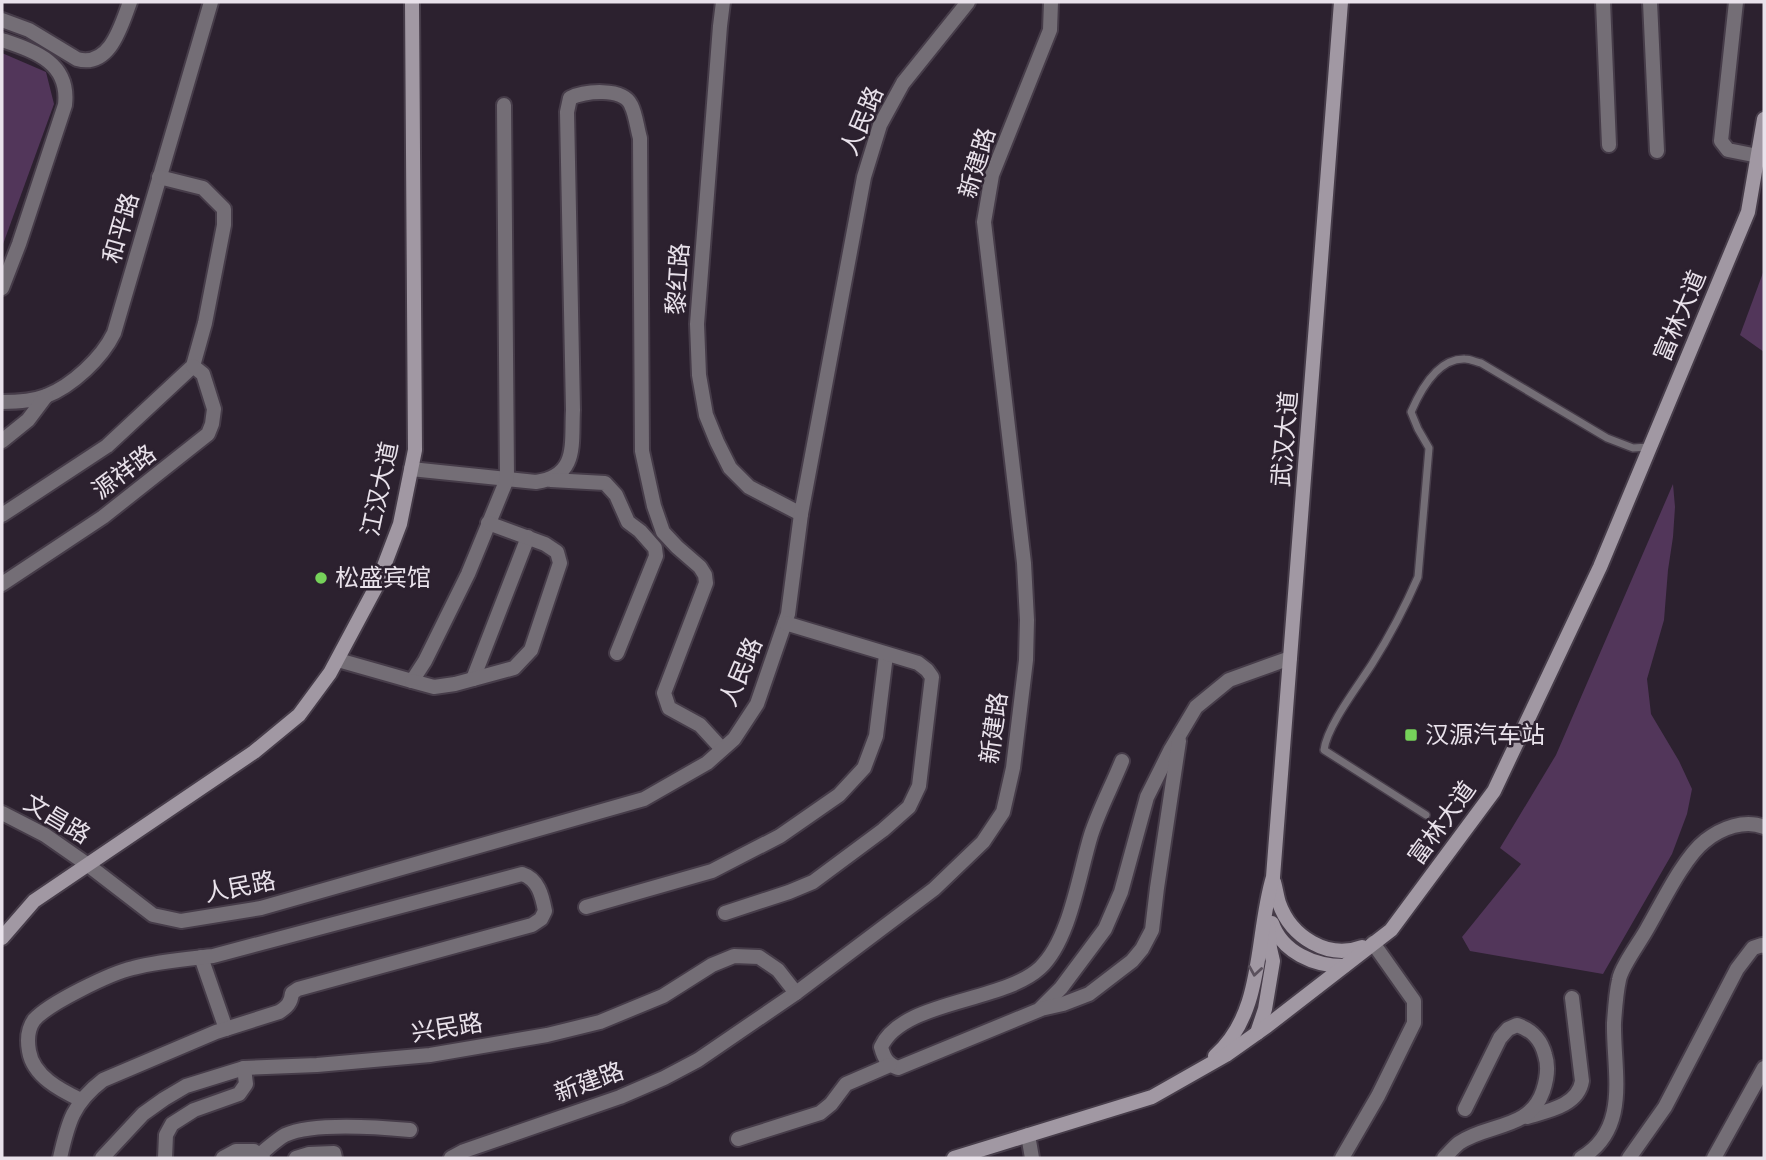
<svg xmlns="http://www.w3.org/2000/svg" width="1766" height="1160" viewBox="0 0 1766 1160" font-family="'Alegreya Sans','Noto Sans SC',sans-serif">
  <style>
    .green { fill: #52365a }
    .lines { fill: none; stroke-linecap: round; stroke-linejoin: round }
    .lane-casing { stroke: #463c49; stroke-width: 10 }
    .street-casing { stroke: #463c49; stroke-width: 18 }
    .secondary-casing { stroke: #463c49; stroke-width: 18 }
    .lane { stroke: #746e76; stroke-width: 7 }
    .street { stroke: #746e76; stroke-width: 14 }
    .secondary { stroke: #a198a3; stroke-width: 14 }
    .oneway { stroke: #5b515d }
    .poi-dot { fill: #76d25a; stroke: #2c212f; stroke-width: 2.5 }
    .labels { text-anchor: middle; stroke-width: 5; stroke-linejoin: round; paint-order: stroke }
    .street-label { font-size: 24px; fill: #e9e2eb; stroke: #2c212f }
    .poi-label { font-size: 24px; fill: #e9e2eb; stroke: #2c212f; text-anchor: start }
  </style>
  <rect width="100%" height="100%" fill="#2c212f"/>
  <!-- green -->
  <g class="green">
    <polygon points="2,53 46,72 54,104 2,247"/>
    <polygon points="1764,270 1764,352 1740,335"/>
    <polygon points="1673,484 1675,507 1673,537 1668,570 1664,620 1647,679 1651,714 1679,761 1692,789 1687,814 1672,854 1603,974 1470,951 1462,937 1521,864 1500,848 1556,755"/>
  </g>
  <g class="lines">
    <defs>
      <path id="lane" d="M1426,815L1324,750C1327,726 1358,686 1372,664C1389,637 1405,607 1418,577L1429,448L1418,429L1411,412C1420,391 1438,358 1465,359C1470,359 1476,362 1481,363L1607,438L1633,448L1649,447"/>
      <g id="street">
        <polyline points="723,2 720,26 697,324 699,375 706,415 717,442 730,468 749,487 801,514"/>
        <polyline points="1603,2 1609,145"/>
        <polyline points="1650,2 1657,151"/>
        <polyline points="1736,2 1721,141 1728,150 1758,156"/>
        <path d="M2,20L29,30L77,59C110,68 121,26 130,2"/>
        <path d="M2,40C34,51 70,62 65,105L19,244L2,288"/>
        <path d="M2,402C16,402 33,401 46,396C72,386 102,358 114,333L211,2"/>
        <polyline points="2,441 28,420 46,396"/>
        <path d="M411,469L536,482C579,476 571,443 573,410L567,112L570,98C584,91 623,87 631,105C636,115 637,128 640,138L642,451L654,506L663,532L677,547L700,567L705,575L706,583L664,693L669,708L700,725L722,749"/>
        <polyline points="551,480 605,483 616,495 628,522 640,531 655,548 656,556 617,653"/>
        <polyline points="2,515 107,446 193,366 205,323 224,225 224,209 203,188 159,177"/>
        <polyline points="2,584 103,517 208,434 212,424 214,409 203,374 193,366"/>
        <polyline points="338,660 412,681 425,661 468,574 507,479 504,105"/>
        <polyline points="473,679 528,537"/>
        <polyline points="412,681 434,687 455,684 514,668 531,650 560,563 557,552 545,544 488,523"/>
        <path d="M1122,761C1112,786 1099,810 1091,835C1079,874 1070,940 1040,968C1002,1003 902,1000 881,1047C884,1058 887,1064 898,1068L1039,1010L1061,988L1105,929L1121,892L1147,797L1171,749L1196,707L1229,680L1290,658"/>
        <polyline points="2,813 45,835 88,865 153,915 181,921 261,908 644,799 707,763 734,739 757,704 788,614 801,514 864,177 880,125 903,83 968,2"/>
        <polyline points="586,907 712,871 780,836 839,795 864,768 876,736 886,655"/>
        <polyline points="725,913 789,892 813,882 883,830 909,807 919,786 932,677 927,670 918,663 785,623"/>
        <polyline points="201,957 226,1029"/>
        <polyline points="1041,1009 1063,1004 1089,994 1132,961 1142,949 1152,930 1157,888 1179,741"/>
        <path d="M1527,1117C1547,1111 1578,1106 1582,1081L1572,998"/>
        <polyline points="1028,1135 1032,1158"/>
        <polyline points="738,1139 820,1113 831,1104 846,1084 890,1065"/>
        <path d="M259,1155C267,1149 276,1140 285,1135C313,1122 377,1127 410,1130"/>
        <path d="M60,1158C68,1122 73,1103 103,1080L216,1032L279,1012C287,1007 291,1003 292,993L298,989L532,925L541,919L545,911C542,895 538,879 522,874L213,956C186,959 159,961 133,968C111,973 49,1003 34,1020C27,1030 27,1040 29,1051C33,1076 60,1090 81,1100"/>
        <polyline points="102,1158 143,1114 164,1099 186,1086 244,1068 317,1065 430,1055 547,1035 600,1022 663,996 712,965 734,956 759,957 778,970 796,993"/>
        <polyline points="165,1158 166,1135 172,1124 194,1110 239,1094 246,1084 244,1068"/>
        <polyline points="223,1158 236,1151 254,1151 263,1158"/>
        <polyline points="296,1158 309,1154 334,1153 335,1158"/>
        <polyline points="451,1158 464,1151 620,1097 664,1078 698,1060 796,993 934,889 983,842 1003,812 1013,768 1026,660 1027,620 1024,563 984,222 992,175 1050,30 1051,2"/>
        <polyline points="1342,1158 1378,1096 1414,1023 1414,1001 1373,943"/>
        <path d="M1444,1158C1449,1153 1454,1147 1459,1143C1488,1123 1530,1130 1543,1091C1547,1079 1549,1067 1545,1055C1541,1039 1532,1030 1517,1025L1508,1029L1500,1038L1465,1109"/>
        <path d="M1581,1158C1631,1129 1613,1070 1614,1023C1615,1009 1616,993 1619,980C1621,967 1640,942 1647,929C1661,905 1684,857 1705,841C1721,828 1745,819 1764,827"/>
        <polyline points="1629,1158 1665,1107 1737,969 1753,948 1762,945 1764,946"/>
        <polyline points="1714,1158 1764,1068"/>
      </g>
      <g id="secondary">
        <path d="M1274,882C1276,889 1277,897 1279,903C1291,937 1328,960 1362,947"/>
        <path d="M1272,923C1282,952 1314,966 1344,966"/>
        <polyline points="2,938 34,901 254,752 299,715 330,673 376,587 400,524 415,450 412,2"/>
        <polyline points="1257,1033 1265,1009 1273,961 1270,948 1268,926"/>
        <path d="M1215,1056C1265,1012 1255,936 1273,877L1341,2"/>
        <polyline points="954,1158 1152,1097 1226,1055 1267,1026 1391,930 1494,791 1600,567 1748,212 1764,119"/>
      </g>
    </defs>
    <!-- lane casing -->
    <use href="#lane" class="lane-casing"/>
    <!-- street casing -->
    <use href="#street" class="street-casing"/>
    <!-- secondary casing -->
    <use href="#secondary" class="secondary-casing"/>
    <!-- lane -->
    <use href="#lane" class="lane"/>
    <!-- street -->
    <use href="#street" class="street"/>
    <!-- secondary -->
    <use href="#secondary" class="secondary"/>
  </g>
  <!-- one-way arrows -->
  <defs><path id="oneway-chevron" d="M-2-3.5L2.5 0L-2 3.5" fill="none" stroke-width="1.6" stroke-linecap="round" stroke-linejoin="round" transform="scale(1.75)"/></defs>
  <use class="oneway" href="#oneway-chevron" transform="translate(1255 971) rotate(99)"/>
  <!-- markers -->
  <g class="poi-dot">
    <circle cx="321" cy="578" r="7"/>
    <rect x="1404" y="728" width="14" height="14" rx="3.5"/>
  </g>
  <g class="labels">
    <!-- street labels -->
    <g class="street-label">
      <text transform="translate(862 121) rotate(-67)" y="8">人民路</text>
      <text transform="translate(977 163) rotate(-73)" y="8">新建路</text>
      <text transform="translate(121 228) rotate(-74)" y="8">和平路</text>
      <text transform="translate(678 279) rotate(-86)" y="8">黎红路</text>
      <text transform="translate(1680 316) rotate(-67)" y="8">富林大道</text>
      <text transform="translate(1285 439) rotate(-85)" y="8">武汉大道</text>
      <text transform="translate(124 472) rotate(-37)" y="8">源祥路</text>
      <text transform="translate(380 489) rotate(-78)" y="8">江汉大道</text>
      <text transform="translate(741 672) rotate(-67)" y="8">人民路</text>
      <text transform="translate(994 728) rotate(-82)" y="8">新建路</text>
      <text transform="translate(57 819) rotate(31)" y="8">文昌路</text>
      <text transform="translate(1442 823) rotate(-54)" y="8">富林大道</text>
      <text transform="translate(240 887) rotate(-11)" y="8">人民路</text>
      <text transform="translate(447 1028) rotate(-9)" y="8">兴民路</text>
      <text transform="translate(589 1082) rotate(-20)" y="8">新建路</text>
    </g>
    <!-- poi labels -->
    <g class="poi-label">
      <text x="335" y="586">松盛宾馆</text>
      <text x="1425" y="743">汉源汽车站</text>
    </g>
  </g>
  <!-- border -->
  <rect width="1766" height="1160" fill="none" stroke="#e9e2eb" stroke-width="7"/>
</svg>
